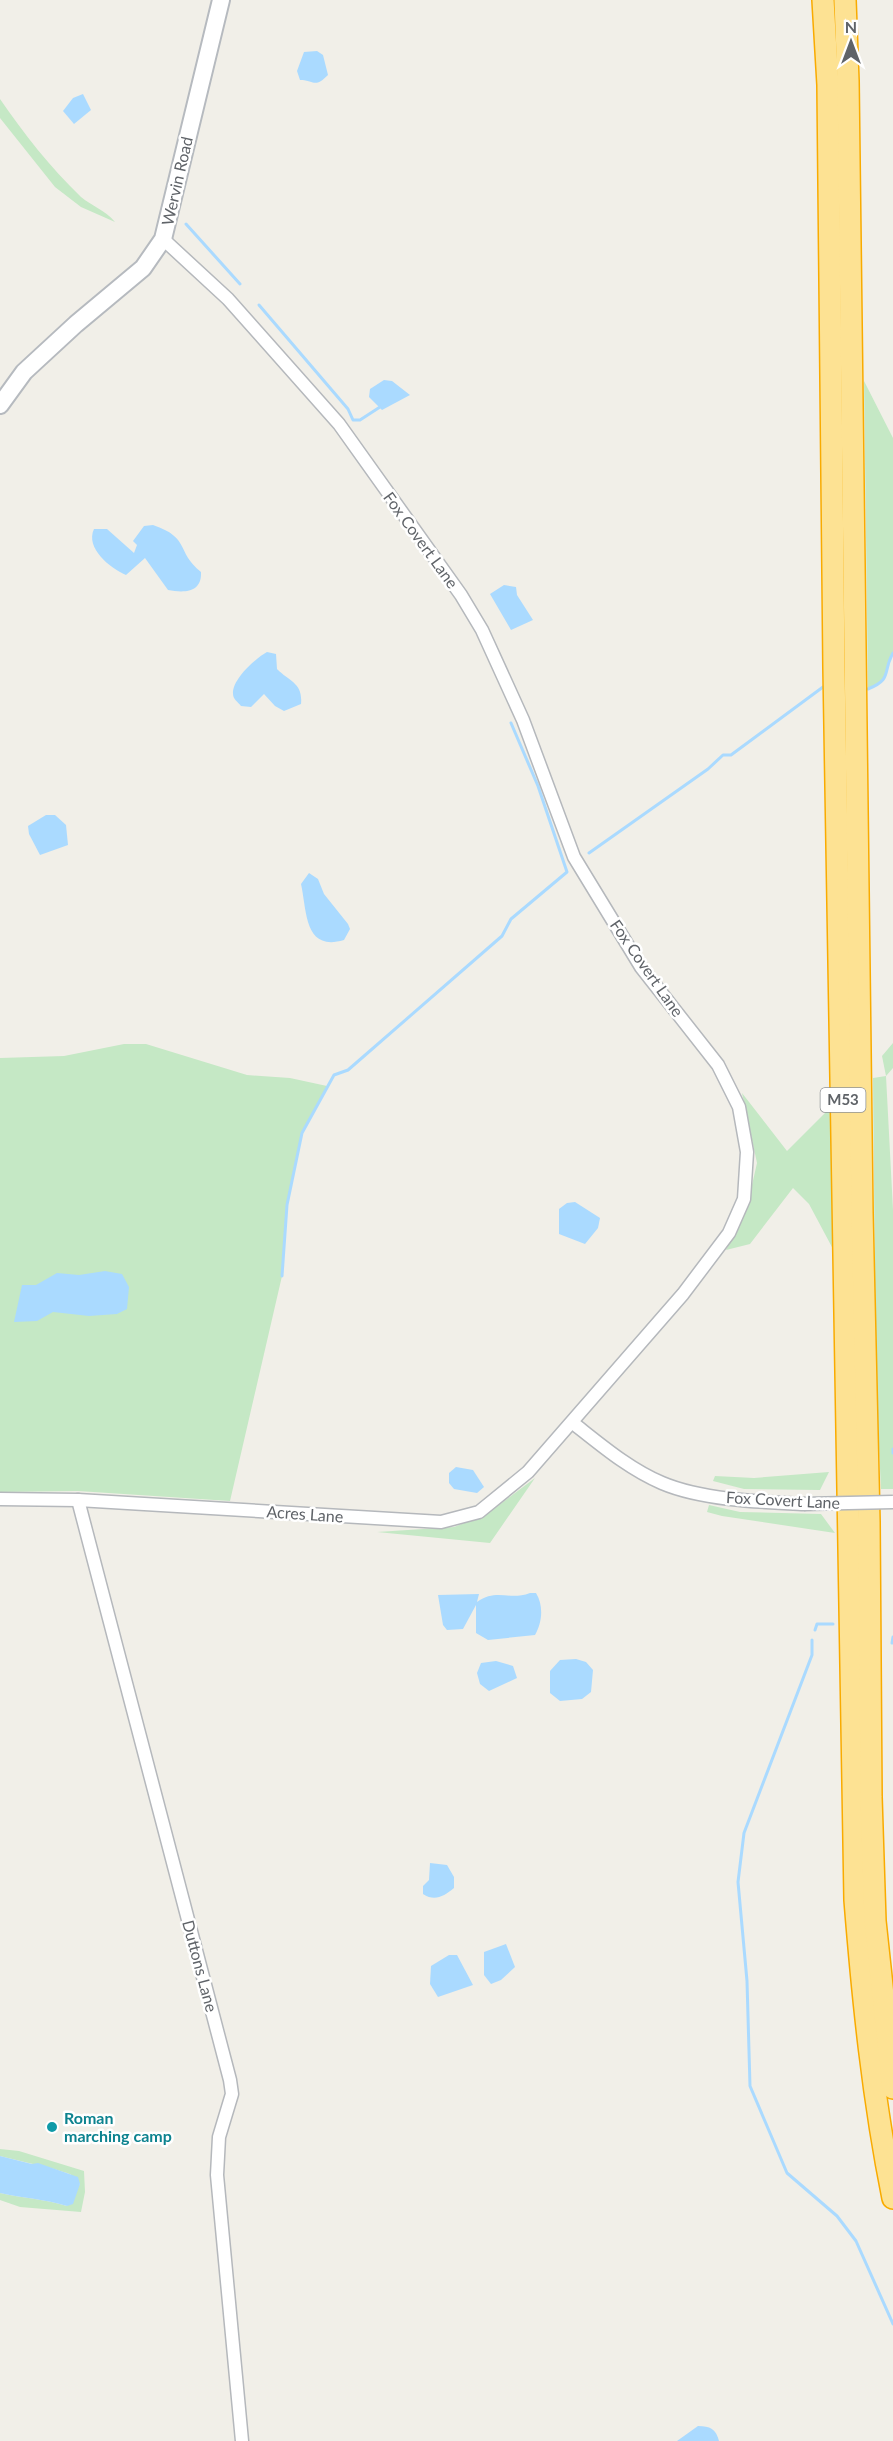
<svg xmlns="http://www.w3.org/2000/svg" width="893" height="2441" viewBox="0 0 893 2441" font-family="Lato,sans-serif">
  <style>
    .green { fill: #c5e8c5 }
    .water { fill: #aadaff }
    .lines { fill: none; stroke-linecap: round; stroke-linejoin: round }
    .stream { stroke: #aadaff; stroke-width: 3 }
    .street-casing { stroke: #b5b8bc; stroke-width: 15 }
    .secondary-casing { stroke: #b6babf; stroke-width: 20 }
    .highway-casing { stroke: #f9ab00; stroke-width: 24 }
    .street { stroke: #fff; stroke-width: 12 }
    .secondary { stroke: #fff; stroke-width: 16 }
    .highway { stroke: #fde293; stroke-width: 21 }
    .street-bridge-casing { stroke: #b5b8bc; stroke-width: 15; stroke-linecap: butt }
    .street-bridge { stroke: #fff; stroke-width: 12 }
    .culture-dot { fill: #0f9aa8; stroke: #fff; stroke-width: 2 }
    .labels { text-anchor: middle; stroke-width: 5; stroke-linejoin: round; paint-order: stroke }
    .shield { fill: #fff; stroke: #8f9295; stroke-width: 1.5 }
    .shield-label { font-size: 15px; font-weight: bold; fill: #5f6368 }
    .street-label { font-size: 16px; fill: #5f6368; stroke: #fff }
    .culture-label { font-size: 16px; font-weight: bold; fill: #0d838f; stroke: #fff; text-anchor: start }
  </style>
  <rect width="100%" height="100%" fill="#f1efe8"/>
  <!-- green -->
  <g class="green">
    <path d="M0,99C24,134 50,167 81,197C92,206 105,210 115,222L81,207L55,187L0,118Z"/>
    <path d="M864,381L893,438V653C882,672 893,679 868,689Z"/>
    <polygon points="893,1043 893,1068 886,1076 893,1210 893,1489 881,1489 876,1386 873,1078 886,1076 882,1056"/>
    <polygon points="124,1044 146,1044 247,1075 290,1078 327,1086 302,1133 287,1205 282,1276 230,1501 78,1491 0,1492 0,1058 64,1056"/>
    <polygon points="742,1093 787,1151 833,1105 833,1249 809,1204 793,1188 750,1244 726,1250 747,1207 757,1163"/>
    <polygon points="829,1472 820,1490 744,1489 713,1481 715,1476 754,1478"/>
    <polygon points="535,1478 490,1543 377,1532 454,1527 487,1514"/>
    <polygon points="709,1505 740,1512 821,1514 835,1533 722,1516 707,1512"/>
    <path d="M0,2149L19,2151L84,2171L85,2192L81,2212L20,2207L0,2200V2193C22,2198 45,2199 67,2206L80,2184C77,2181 73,2176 70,2174C65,2172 35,2163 33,2164L0,2156Z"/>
  </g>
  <!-- water -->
  <g class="water">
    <path d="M317,51L323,55L328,75C314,89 315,80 300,80L297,71L304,52Z"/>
    <polygon points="83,94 91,110 74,124 63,111 73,98"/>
    <polygon points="384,380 392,381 410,395 382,410 369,397 370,389"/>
    <path d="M153,525C191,538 175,551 201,572C202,593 184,593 168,590L145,558L126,575C110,568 85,548 94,529H107L134,553L137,545L133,541L144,526Z"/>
    <polygon points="504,585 516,587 517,595 533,620 511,630 490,594"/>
    <path d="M267,652L276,654L277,669C290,682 303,683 301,704L284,711L275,706L264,694L251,707L241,706C238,702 233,699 233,694C232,679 256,658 267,652Z"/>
    <polygon points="46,815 55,815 66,825 68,845 40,855 29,834 28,826"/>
    <path d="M309,873L318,879L324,894L348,924L350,929L344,940C304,952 307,911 301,884Z"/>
    <polygon points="575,1202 600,1218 598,1228 585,1244 559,1234 559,1209 567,1203"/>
    <polygon points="105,1271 122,1274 129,1287 127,1309 117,1314 89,1316 53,1312 37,1321 14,1322 22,1285 36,1285 57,1273 79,1275"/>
    <polygon points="456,1467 473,1470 484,1487 477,1493 454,1489 449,1483 449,1473"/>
    <path d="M530,1593H536C544,1606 542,1623 535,1635L488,1640L476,1633V1605L463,1629L447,1630L443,1625L438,1595L479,1594L477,1602C497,1588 509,1601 530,1593Z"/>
    <polygon points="576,1659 586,1662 593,1670 591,1692 582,1699 560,1701 550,1693 550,1671 560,1660"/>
    <polygon points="496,1661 513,1666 517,1678 489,1691 480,1684 477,1673 481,1663"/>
    <path d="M430,1863L447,1865L454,1877V1888C444,1896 435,1902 423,1894V1886L429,1880Z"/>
    <polygon points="506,1944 515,1967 501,1980 491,1984 484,1975 484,1952"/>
    <polygon points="449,1955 457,1955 473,1985 438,1997 430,1984 431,1966"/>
    <path d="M0,2156L32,2164L38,2163L78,2177L80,2184L73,2204L67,2206C45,2199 22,2198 0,2193Z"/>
    <path d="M698,2426C710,2426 716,2429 719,2441H677Z"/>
  </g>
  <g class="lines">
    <!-- stream -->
    <g class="stream">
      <polyline points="186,224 240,284"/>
      <polyline points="259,305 348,409 353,420 360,420 380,407"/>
      <path d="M868,689C893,679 882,672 893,653"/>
      <polyline points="589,853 708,769 723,755 731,755 823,687"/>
      <polyline points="282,1276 287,1205 302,1133 334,1075 348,1070 502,936 511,919 567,872 538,786 511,723"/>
      <polyline points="893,1449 893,1453"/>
      <polyline points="815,1630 817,1624 833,1624"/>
      <polyline points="812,1640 812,1655 744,1833 738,1882 747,1981 750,2086 787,2173 837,2216 856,2241 893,2324"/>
      <polyline points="892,1643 893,1637"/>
    </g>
    <defs>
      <g id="street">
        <path d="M573,1423C601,1445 629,1469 662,1483C702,1500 761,1502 804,1504"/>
        <polyline points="0,1499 78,1500 441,1522 479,1512 528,1472 683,1294 729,1233 744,1199 747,1152 739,1107 718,1065 641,967 574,857 523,720 482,630 461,595 339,424 228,299 163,239"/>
        <polyline points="78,1500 230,2080 232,2094 219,2137 217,2175 242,2441"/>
      </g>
      <polyline id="secondary" points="0,405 24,372 76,324 143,268 163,239 221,0"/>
      <g id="highway">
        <path d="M823,0L828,85L834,668L855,1900C863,2000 873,2099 893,2198"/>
        <polyline points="845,0 848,81 862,1213 869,1522 871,1797 875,1921 893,2088"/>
      </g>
    </defs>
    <!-- street casing -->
    <use href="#street" class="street-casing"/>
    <!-- secondary casing -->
    <use href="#secondary" class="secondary-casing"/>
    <!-- highway casing -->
    <use href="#highway" class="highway-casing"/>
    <!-- street -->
    <use href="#street" class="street"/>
    <!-- secondary -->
    <use href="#secondary" class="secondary"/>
    <!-- highway -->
    <use href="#highway" class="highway"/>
    <defs>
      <polyline id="street-bridge" points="804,1504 893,1502"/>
    </defs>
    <!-- street-bridge casing -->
    <use href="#street-bridge" class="street-bridge-casing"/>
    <!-- street-bridge -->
    <use href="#street-bridge" class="street-bridge"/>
  </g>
  <!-- markers -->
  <circle class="culture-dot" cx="52" cy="2127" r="6"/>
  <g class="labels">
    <!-- shield labels -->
    <rect class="shield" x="820.5" y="1088" width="45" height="24" rx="4.5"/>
    <g class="shield-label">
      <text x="843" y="1105">M53</text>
    </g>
    <!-- street labels -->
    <g class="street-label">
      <text transform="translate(177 181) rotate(-77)" y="6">Wervin Road</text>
      <text transform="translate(421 540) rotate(54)" y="6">Fox Covert Lane</text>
      <text transform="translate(647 968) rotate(55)" y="6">Fox Covert Lane</text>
      <text transform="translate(783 1500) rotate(3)" y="6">Fox Covert Lane</text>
      <text transform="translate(305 1514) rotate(4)" y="6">Acres Lane</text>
      <text transform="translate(200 1966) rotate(75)" y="6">Duttons Lane</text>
    </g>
    <!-- culture labels -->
    <g class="culture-label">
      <text x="64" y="2124">Roman<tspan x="64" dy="18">marching camp</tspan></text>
    </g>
  </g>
  <!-- north arrow -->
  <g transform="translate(851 42)" stroke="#ffffff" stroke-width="4.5" paint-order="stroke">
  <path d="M0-4.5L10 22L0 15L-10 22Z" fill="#5f6368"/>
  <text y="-9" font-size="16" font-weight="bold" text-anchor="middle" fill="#5f6368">N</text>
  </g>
</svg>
